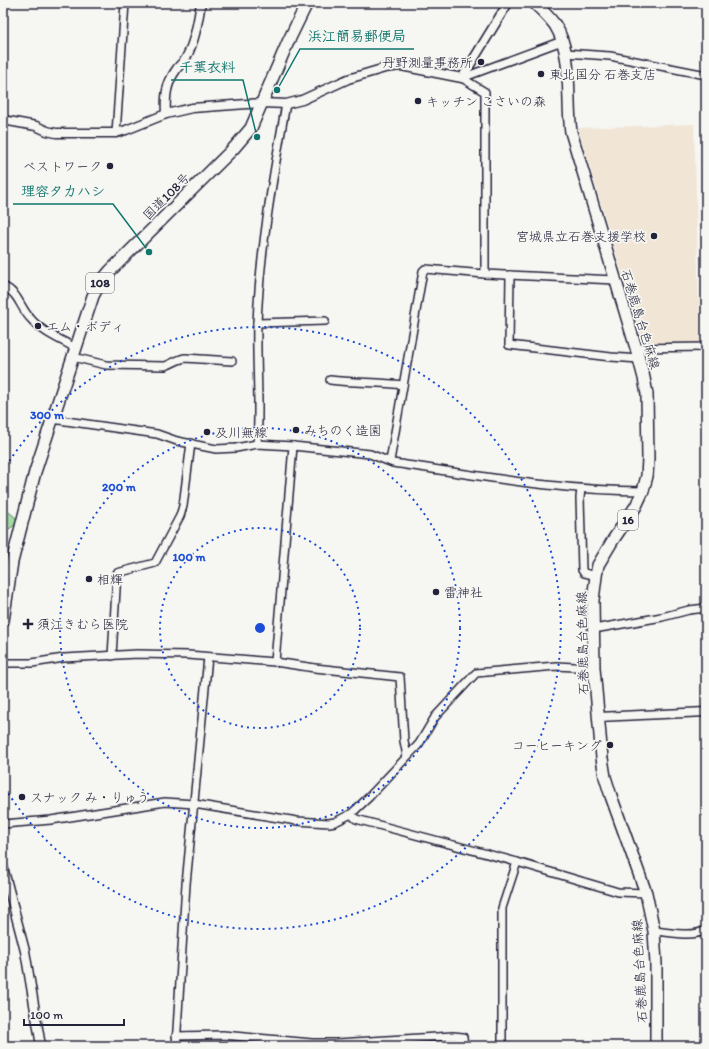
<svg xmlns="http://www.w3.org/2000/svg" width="709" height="1049" viewBox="0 0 709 1049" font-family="Itim,'Klee One',sans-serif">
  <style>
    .built { fill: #f1e5d6 }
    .green { fill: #a2dca1; stroke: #627f6e }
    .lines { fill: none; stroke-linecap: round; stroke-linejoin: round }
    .minor-casing { stroke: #22223b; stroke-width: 10 }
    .tertiary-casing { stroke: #22223b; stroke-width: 11 }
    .primary-casing { stroke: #22223b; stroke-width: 14 }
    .trunk-casing { stroke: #22223b; stroke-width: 14 }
    .minor { stroke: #f6f6f2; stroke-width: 7 }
    .tertiary { stroke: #f6f6f2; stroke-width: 8 }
    .primary { stroke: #f6f6f2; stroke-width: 11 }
    .trunk { stroke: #f6f6f2; stroke-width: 11 }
    .ring { fill: none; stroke: #1d4ed8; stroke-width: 2; stroke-dasharray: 2 4 }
    .poi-dot { fill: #22223b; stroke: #f6f6f2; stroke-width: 1.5 }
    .labels { text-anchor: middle; stroke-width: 3.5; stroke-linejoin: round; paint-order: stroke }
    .shield { fill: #f6f6f2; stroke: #626272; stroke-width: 1 }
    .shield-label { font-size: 12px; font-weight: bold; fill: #22223b }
    .poi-label { font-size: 13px; fill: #22223b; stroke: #f6f6f2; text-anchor: start }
    .street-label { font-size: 13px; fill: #22223b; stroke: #f6f6f2 }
    .centre { fill: #1d4ed8; stroke: #f6f6f2; stroke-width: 2 }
    .ring-label { font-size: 12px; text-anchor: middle; font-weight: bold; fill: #1d4ed8; stroke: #f6f6f2; stroke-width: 3.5; stroke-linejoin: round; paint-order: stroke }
    .leader { fill: none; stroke: #0f766e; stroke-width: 1.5 }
    .callout-dot { fill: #0f766e; stroke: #f6f6f2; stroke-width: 1.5 }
    .callout-label { font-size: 14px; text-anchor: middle; font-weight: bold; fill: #0f766e; stroke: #f6f6f2; stroke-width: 3.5; stroke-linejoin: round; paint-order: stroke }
  </style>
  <rect width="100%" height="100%" fill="#f6f6f2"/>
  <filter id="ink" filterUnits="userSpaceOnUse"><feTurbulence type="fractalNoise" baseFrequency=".025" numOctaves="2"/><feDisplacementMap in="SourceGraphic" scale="8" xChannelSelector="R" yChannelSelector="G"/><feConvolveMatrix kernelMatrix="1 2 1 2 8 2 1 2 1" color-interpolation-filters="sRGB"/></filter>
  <g filter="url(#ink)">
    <!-- built -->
    <polygon class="built" points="694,124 700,344 644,345 578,128"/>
    <!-- green -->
    <polygon class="green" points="3,507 16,518 15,525 6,531 3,530"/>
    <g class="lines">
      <defs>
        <g id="minor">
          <polyline points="565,53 610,56 706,75"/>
          <polyline points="462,78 485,92 485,274"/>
          <polyline points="462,78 562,41"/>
          <polyline points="116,133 125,3"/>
          <polyline points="510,275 509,345 611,357 639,359"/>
          <path d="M3,286C20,294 19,307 31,319C42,332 61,340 76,348"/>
          <polyline points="257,323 325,321"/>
          <polyline points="636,348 706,347"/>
          <path d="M73,357L106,365L165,366C172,364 178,359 185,358L232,361"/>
          <path d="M330,380C354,383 379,382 403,385"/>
          <path d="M52,419L157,434L177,441L216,449L236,448L257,444L293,446L370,454L393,463C476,475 559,491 643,491"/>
          <path d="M257,444C260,404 256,364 257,323C260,250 273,176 286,104"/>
          <polyline points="390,461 423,271 425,269 485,274 615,280"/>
          <polyline points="581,489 580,498 582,570 584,573 596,576"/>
          <polyline points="594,629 662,617 689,610 706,608"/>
          <polyline points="112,656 117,573 155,563 180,516 183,506 191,443"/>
          <polyline points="275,662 293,446"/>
          <polyline points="3,663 32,663 64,658 137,654 188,655 275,662 315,668 400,677 404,741 407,756"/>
          <polyline points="351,814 356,819 517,862 618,892 646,893"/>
          <polyline points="3,824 51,820 165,802 194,804 297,821 329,823 335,822 351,814 369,797 419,744 435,717 476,673 556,666 594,668"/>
          <path d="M654,931C670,932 691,938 706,930"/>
          <polyline points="176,1036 223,1035 312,1043 337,1043 453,1036 463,1037 464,1046"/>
          <polyline points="176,1046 186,884 208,657"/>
          <polyline points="502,1046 502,908 517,862"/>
        </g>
        <g id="tertiary">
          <polyline points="166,114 192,108 262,103 286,104 302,100 348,79 385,68 401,66 462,78 508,3"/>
          <path d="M3,120L36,126L47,131L56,133H116L126,130L166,114C165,97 166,84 176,70C179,65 184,62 186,58C195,41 198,21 201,3"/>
          <polyline points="598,717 706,712"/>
          <polyline points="3,867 25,951 41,1046"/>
        </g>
        <path id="primary" d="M534,3C542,10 549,17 555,25C574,55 566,99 571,132L636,348L644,378L647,394L648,459L647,476L643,491L636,506L613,540L598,565L596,576L593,600L594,668L602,758L605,777L611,796L646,893L654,931L656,964V1046"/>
        <polyline id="trunk" points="3,621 12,562 35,472 93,296 100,283 110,271 234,148 251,128 288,42 307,3"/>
      </defs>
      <!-- minor casing -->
      <use href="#minor" class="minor-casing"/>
      <!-- tertiary casing -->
      <use href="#tertiary" class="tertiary-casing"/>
      <!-- primary casing -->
      <use href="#primary" class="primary-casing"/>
      <!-- trunk casing -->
      <use href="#trunk" class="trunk-casing"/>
      <!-- minor -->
      <use href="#minor" class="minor"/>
      <!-- tertiary -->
      <use href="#tertiary" class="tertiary"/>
      <!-- primary -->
      <use href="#primary" class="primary"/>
      <!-- trunk -->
      <use href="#trunk" class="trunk"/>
    </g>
  </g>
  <!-- distance rings -->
  <g class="ring">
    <circle cx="260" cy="628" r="100"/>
    <circle cx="260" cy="628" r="200"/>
    <path d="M3 471A301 301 0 1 1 3 785"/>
  </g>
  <!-- markers -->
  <g class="poi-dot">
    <circle cx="481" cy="62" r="4"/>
    <circle cx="541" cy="74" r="4"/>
    <circle cx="418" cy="101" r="4"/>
    <circle cx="110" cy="166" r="4"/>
    <circle cx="654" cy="236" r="4"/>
    <circle cx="38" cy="326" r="4"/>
    <circle cx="296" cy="430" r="4"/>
    <circle cx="207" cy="432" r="4"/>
    <circle cx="89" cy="579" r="4"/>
    <circle cx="436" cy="592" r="4"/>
    <path d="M26 618h4v4h4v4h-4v4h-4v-4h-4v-4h4z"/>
    <circle cx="610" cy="745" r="4"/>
    <circle cx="22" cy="797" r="4"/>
  </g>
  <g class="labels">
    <!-- shield labels -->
    <g class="shield">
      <rect x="86" y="273" width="28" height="20" rx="3"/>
      <rect x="618" y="510" width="20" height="20" rx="3"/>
    </g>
    <g class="shield-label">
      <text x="100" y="287">108</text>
      <text x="628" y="524">16</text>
    </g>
    <!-- poi labels -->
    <g class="poi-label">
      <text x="473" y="67" text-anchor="end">丹野測量事務所</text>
      <text x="549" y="79">東北国分 石巻支店</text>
      <text x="426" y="106">キッチン こさいの森</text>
      <text x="102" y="171" text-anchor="end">ベストワーク</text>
      <text x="646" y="241" text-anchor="end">宮城県立石巻支援学校</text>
      <text x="46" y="331">エム・ボディ</text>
      <text x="304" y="435">みちのく造園</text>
      <text x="215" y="437">及川無線</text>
      <text x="97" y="584">相輝</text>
      <text x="444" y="597">雷神社</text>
      <text x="37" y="629">須江きむら医院</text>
      <text x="602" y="750" text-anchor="end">コーヒーキング</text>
      <text x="30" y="802">スナック み・りゅう</text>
    </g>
    <!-- street labels -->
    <g class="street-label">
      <text transform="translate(166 196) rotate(-45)" y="5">国道108号</text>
      <text transform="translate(641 319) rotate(73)" y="5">石巻鹿島台色麻線</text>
      <text transform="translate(582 643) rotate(-91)" y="5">石巻鹿島台色麻線</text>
      <text transform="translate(639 971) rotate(-93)" y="5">石巻鹿島台色麻線</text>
    </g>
  </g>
  <circle cx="260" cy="628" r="6" class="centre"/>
  <g class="ring-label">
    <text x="47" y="419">300 m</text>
    <text x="119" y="491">200 m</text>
    <text x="189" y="561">100 m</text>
  </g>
  <!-- callouts -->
  <path class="leader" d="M277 90L300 49H414M257 137L243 80H171M149 252L113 204H13"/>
  <g class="callout-dot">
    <circle cx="277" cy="90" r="4"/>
    <circle cx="257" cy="137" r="4"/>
    <circle cx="149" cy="252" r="4"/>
  </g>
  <g class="callout-label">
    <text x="357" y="41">浜江簡易郵便局</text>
    <text x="207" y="72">千葉衣料</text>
    <text x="63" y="196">理容タカハシ</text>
  </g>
  <!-- margin -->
  <rect width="709" height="1049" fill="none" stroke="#f6f6f2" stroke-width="16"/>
  <rect x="8" y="8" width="693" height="1033" fill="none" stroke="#22223b" stroke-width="1.5" filter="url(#ink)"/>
  <!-- scale -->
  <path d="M24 1019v6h100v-6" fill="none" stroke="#22223b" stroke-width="2"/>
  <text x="30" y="1019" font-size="12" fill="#22223b" stroke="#f6f6f2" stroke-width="3" paint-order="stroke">100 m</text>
</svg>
